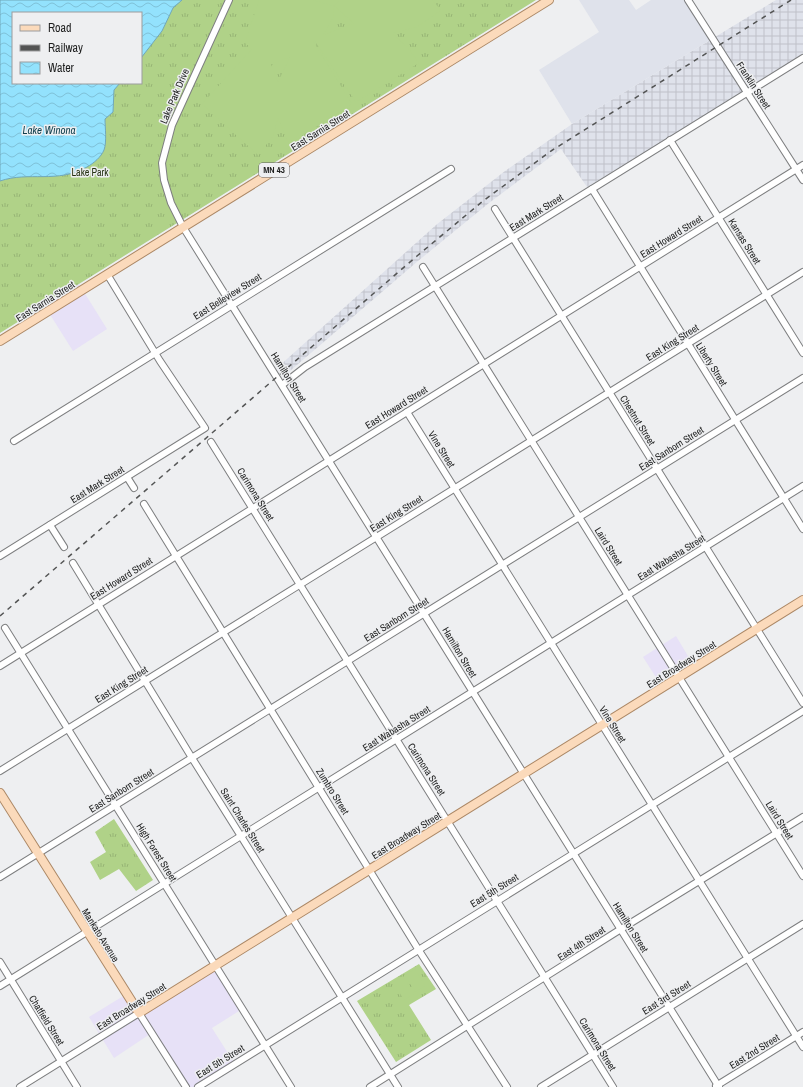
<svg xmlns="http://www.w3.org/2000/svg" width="803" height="1087" viewBox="0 0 803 1087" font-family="'Archivo Narrow',sans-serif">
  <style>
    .commercial { fill: #e7e1f7 }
    .industrial { fill: url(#industrial-grid) }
    .built { fill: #dfe2eb }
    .grass { fill: url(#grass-tufts); fill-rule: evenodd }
    .garden { fill: #b0d288; fill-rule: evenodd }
    .water { fill: url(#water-waves); stroke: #70a8ba }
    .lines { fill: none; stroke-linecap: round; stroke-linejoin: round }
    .minor-casing { stroke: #7e7f80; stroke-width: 8 }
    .major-casing { stroke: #ac8866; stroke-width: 10 }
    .minor { stroke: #fff; stroke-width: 6 }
    .major { stroke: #fbdabb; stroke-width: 8 }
    .rail { stroke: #535454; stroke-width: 1.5; stroke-dasharray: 5 5; stroke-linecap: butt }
    .labels { text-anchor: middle; stroke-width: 3; stroke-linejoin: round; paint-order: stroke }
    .shield { fill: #eeeff1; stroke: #5c5d5e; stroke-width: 1 }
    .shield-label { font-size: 9px; font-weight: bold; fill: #1e1f1f }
    .street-label { font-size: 10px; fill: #1e1f1f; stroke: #eeeff1 }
    .park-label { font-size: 10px; fill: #233010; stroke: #eeeff1 }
    .water-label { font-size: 11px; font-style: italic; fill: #10404e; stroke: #eeeff1 }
  </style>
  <defs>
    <pattern id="industrial-grid" width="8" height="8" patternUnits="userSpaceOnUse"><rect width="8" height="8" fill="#dfe2eb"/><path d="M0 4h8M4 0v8" fill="none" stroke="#bfc1c9"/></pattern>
    <pattern id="grass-tufts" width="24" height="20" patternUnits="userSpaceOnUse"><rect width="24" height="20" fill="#b0d288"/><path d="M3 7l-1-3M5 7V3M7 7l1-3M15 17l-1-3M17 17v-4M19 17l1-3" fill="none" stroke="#97b475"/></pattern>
    <pattern id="water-waves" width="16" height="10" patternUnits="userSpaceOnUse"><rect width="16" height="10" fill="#93e2fd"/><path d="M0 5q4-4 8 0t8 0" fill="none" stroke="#7ec1d8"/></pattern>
  </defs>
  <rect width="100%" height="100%" fill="#eeeff1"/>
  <!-- commercial -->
  <g class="commercial">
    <polygon points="79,284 107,329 73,351 44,305"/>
    <polygon points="676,636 691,661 659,682 643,657"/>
    <polygon points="214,969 239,1011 212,1028 236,1066 202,1087 184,1087 150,1034 114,1058 89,1017 125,995 138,1016"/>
  </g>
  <!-- industrial -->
  <polygon class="industrial" points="776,0 803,0 803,56 587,187 561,149 489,203 418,261 283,377 277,368 436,225 505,171 572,124"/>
  <!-- built -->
  <polygon class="built" points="579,0 629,0 636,10 651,0 684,0 710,40 572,124 539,70 599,32"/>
  <!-- grass -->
  <g class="grass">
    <path d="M0,0H536L0,333ZM13,13H141V83H13Z"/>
    <polygon points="114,819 153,880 136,891 119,869 100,880 90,862 106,852 95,832"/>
    <polygon points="419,964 436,989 409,1005 431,1040 396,1062 357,1001"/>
  </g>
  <!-- garden -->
  <g class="garden">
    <path d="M259,0H313L334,6L340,0H432L441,10L417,27L392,33L408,48L419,63L356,102L314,40L313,41L352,104L289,144L278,118L273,136L258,155L202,104L252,49L245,43ZM334,6L354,23L323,35L333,18ZM290,57L278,82L271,64Z"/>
    <polygon points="415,969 425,986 415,992 405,975"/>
    <polygon points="403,976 414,994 404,1000 393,982"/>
  </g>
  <!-- water -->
  <path class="water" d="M0,0H182L173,8L162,31L141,58V13H13V83H120L114,90L113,112L105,119C105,127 107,142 104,150C101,157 94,163 87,167C57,184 29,171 0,181Z"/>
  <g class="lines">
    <defs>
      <g id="minor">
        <polyline points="229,0 172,125 162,163 164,180 171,203 183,227 719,1087"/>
        <polyline points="688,0 803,180"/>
        <polyline points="670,140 803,353"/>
        <polyline points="592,189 803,529"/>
        <polyline points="495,209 803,703"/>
        <polyline points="423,267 803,876"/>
        <polyline points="282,385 305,367 803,58"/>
        <polyline points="407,412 803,1047"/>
        <polyline points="14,441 451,169"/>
        <polyline points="211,442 613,1087"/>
        <polyline points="127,477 134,488"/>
        <polyline points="144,504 418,949 507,1087"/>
        <polyline points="50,525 64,547"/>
        <polyline points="0,556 205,428 160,361 107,274"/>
        <polyline points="73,563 192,758 398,1087"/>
        <polyline points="5,628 291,1087"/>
        <polyline points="0,666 803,165"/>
        <polyline points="0,771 803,272"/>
        <polyline points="0,877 803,378"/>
        <polyline points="0,962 77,1087"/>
        <polyline points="0,986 803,486"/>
        <polyline points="716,1086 803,1032"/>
        <polyline points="20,1087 139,1013 186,1087"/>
        <polyline points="198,1087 803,711"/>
        <polyline points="370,1087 621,929 803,817"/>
        <polyline points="541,1087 803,924"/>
      </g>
      <g id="major">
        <polyline points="0,341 549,0"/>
        <polyline points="0,793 139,1013 803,600"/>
      </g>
    </defs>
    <!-- minor casing -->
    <use href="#minor" class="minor-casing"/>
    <!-- major casing -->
    <use href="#major" class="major-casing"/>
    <!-- minor -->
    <use href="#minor" class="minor"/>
    <!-- major -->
    <use href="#major" class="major"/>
    <!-- rail -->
    <polyline class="rail" points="0,616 417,256 483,201 551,151 791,0"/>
  </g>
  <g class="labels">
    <!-- shield labels -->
    <rect class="shield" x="259" y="163" width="30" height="14" rx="3"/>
    <g class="shield-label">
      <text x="274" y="173">MN 43</text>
    </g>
    <!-- street labels -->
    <g class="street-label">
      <text transform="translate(754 85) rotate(57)" y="4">Franklin Street</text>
      <text transform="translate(174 96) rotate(-67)" y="4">Lake Park Drive</text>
      <text transform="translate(320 130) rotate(-32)" y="4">East Sarnia Street</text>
      <text transform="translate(536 212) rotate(-32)" y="4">East Mark Street</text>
      <text transform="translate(671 236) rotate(-32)" y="4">East Howard Street</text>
      <text transform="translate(745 241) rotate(58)" y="4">Kansas Street</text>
      <text transform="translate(227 296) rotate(-32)" y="4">East Belleview Street</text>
      <text transform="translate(45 301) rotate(-32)" y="4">East Sarnia Street</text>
      <text transform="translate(672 342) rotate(-32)" y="4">East King Street</text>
      <text transform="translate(712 364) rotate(58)" y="4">Liberty Street</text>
      <text transform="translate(289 377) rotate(58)" y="4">Hamilton Street</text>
      <text transform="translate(396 407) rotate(-32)" y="4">East Howard Street</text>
      <text transform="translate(638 420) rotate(58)" y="4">Chestnut Street</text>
      <text transform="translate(671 448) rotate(-32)" y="4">East Sanborn Street</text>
      <text transform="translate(442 449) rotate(58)" y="4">Vine Street</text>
      <text transform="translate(97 484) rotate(-32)" y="4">East Mark Street</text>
      <text transform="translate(256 494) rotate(58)" y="4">Carimona Street</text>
      <text transform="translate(396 513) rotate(-32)" y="4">East King Street</text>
      <text transform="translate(609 546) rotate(58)" y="4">Laird Street</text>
      <text transform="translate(671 557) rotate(-32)" y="4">East Wabasha Street</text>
      <text transform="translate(121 578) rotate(-32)" y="4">East Howard Street</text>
      <text transform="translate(396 619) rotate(-32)" y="4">East Sanborn Street</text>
      <text transform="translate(460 652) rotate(59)" y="4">Hamilton Street</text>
      <text transform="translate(681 664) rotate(-32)" y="4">East Broadway Street</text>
      <text transform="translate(121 684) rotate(-32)" y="4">East King Street</text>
      <text transform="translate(613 724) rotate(58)" y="4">Vine Street</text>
      <text transform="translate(396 728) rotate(-32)" y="4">East Wabasha Street</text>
      <text transform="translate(427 769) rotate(57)" y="4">Carimona Street</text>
      <text transform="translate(121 790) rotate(-32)" y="4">East Sanborn Street</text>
      <text transform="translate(333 791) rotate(58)" y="4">Zumbro Street</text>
      <text transform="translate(243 820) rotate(58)" y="4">Saint Charles Street</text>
      <text transform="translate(780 820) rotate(58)" y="4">Laird Street</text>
      <text transform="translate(406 835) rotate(-32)" y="4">East Broadway Street</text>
      <text transform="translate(157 852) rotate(58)" y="4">High Forest Street</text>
      <text transform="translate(494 890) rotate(-32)" y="4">East 5th Street</text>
      <text transform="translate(631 927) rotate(58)" y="4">Hamilton Street</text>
      <text transform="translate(101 935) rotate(58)" y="4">Mankato Avenue</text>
      <text transform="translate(581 943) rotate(-33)" y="4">East 4th Street</text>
      <text transform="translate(666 997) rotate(-32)" y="4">East 3rd Street</text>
      <text transform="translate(131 1006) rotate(-32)" y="4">East Broadway Street</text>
      <text transform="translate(47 1020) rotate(58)" y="4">Chatfield Street</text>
      <text transform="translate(598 1044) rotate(58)" y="4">Carimona Street</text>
      <text transform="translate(754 1051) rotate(-32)" y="4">East 2nd Street</text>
      <text transform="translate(220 1061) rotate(-32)" y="4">East 5th Street</text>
    </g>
    <!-- park labels -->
    <g class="park-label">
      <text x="90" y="176">Lake Park</text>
    </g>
    <!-- water labels -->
    <g class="water-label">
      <text x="49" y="134">Lake Winona</text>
    </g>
  </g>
  <!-- legend -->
  <rect x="12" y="12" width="130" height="72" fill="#eeeff1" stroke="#9b9c9d"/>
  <rect x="20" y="25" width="20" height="6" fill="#fbdabb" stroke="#9b9c9d"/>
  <text x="48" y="32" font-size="12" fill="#1e1f1f">Road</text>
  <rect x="20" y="45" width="20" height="6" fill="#535454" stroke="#9b9c9d"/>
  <text x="48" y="52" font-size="12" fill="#1e1f1f">Railway</text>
  <rect x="20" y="62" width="20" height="12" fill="url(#water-waves)" stroke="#9b9c9d"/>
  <text x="48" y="72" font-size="12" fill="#1e1f1f">Water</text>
</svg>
